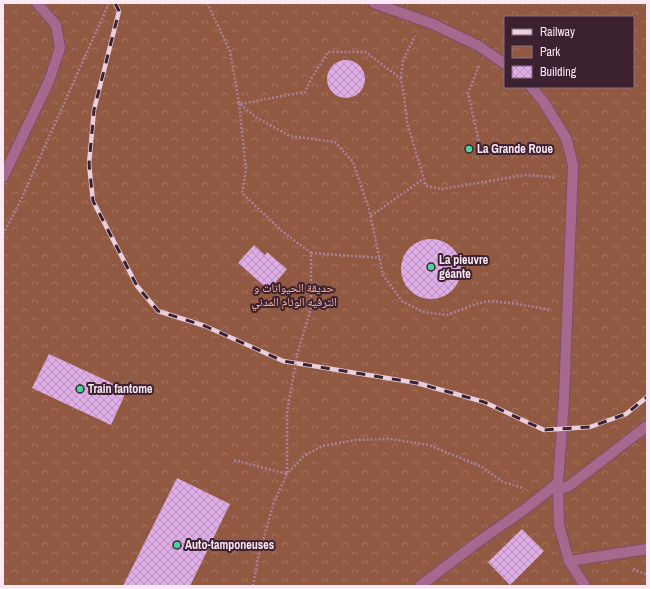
<svg xmlns="http://www.w3.org/2000/svg" width="650" height="589" viewBox="0 0 650 589" font-family="'Archivo Narrow','Noto Naskh Arabic',sans-serif">
  <style>
    .park { fill: url(#park-crowns); fill-rule: evenodd }
    .building { fill: url(#building-cross-hatch) }
    .lines { fill: none; stroke-linecap: round; stroke-linejoin: round }
    .lane-casing { stroke: #7c4e6c; stroke-width: 12 }
    .path { stroke: #aa819a; stroke-width: 2.5; stroke-dasharray: 2 2; stroke-linecap: butt }
    .lane { stroke: #a7688e; stroke-width: 10 }
    .rail-casing { stroke: #eacfde; stroke-width: 4.5 }
    .rail { stroke: #3c2131; stroke-width: 3; stroke-dasharray: 9; stroke-linecap: butt }
    .path-bridge { stroke: #aa819a; stroke-width: 2.5; stroke-dasharray: 2 2; stroke-linecap: butt }
    .poi-dot { fill: #48d49d; stroke: #3c2131; stroke-width: 1.5 }
    .labels { text-anchor: middle; stroke-width: 4; stroke-linejoin: round; paint-order: stroke }
    .poi-label { font-size: 12px; font-weight: bold; fill: #ffe9f5; stroke: #3c2131; text-anchor: start }
    .park-label { font-size: 12px; fill: #f7b69c; stroke: #3c2131 }
  </style>
  <defs>
    <pattern id="park-crowns" width="20" height="18" patternUnits="userSpaceOnUse"><rect width="20" height="18" fill="#915942"/><path d="M2 6a3 3 0 1 1 6 0M12 15a3 3 0 1 1 6 0" fill="none" stroke="#a2715e"/></pattern>
    <pattern id="building-cross-hatch" width="8" height="8" patternUnits="userSpaceOnUse"><rect width="8" height="8" fill="#dfade5"/><path d="M0 0l8 8M0 8l8-8" fill="none" stroke="#ba93be"/></pattern>
  </defs>
  <rect width="100%" height="100%" fill="#662e52"/>
  <!-- park -->
  <path class="park" d="M3,3H647V586H3ZM505,17H633V87H505Z"/>
  <!-- building -->
  <g class="building">
    <circle cx="346" cy="79" r="19"/>
    <circle cx="431" cy="269" r="30"/>
    <polygon points="254,245 265,255 267,252 287,269 269,290 238,263"/>
    <polygon points="49,354 127,390 111,425 32,388"/>
    <polygon points="177,478 230,504 190,586 123,586"/>
    <polygon points="522,529 544,551 510,585 488,562"/>
  </g>
  <g class="lines">
    <defs>
      <g id="lane">
        <polyline points="374,3 433,24 479,46 505,64"/>
        <polyline points="531,87 543,101 566,138 573,165 564,399 558,483 559,525 569,561"/>
        <polyline points="3,177 49,81 60,48 56,25 37,3"/>
        <polyline points="558,490 569,486 647,426"/>
        <polyline points="420,586 475,544 525,509 558,483"/>
        <polyline points="585,586 569,561 647,549"/>
      </g>
    </defs>
    <!-- lane casing -->
    <use href="#lane" class="lane-casing"/>
    <!-- path -->
    <g class="path">
      <polyline points="207,3 230,51 239,103 257,118 290,136 335,142 353,162 369,209 383,275 402,301 423,312 447,315 473,305 488,301 511,303 552,310"/>
      <polyline points="479,66 468,93 479,142"/>
      <polyline points="401,78 403,60 415,36"/>
      <polyline points="371,216 423,179"/>
      <polyline points="3,234 20,202 109,3"/>
      <polyline points="311,253 380,258"/>
      <polyline points="297,355 311,308 311,253 283,232 242,193 246,170 239,103 245,103 304,92 305,92 311,79 328,52 366,52 401,79 404,95 407,122 426,186 442,189 525,175 552,177 556,179"/>
      <polyline points="234,460 287,474 287,413"/>
      <polyline points="633,569 647,575"/>
      <polyline points="253,586 258,558 274,502 287,474 304,456 322,446 355,440 390,439 429,445 482,467 503,482 523,488"/>
    </g>
    <!-- lane -->
    <use href="#lane" class="lane"/>
    <defs>
      <polyline id="rail" points="115,3 119,11 94,110 89,164 93,201 137,286 158,311 205,326 283,361 417,383 484,402 544,430 590,427 626,414 647,397"/>
    </defs>
    <!-- rail casing -->
    <use href="#rail" class="rail-casing"/>
    <!-- rail -->
    <use href="#rail" class="rail"/>
    <!-- path-bridge -->
    <polyline class="path-bridge" points="287,413 297,355"/>
  </g>
  <!-- markers -->
  <g class="poi-dot">
    <circle cx="469" cy="149" r="4"/>
    <circle cx="431" cy="267" r="4"/>
    <circle cx="80" cy="389" r="4"/>
    <circle cx="177" cy="545" r="4"/>
  </g>
  <g class="labels">
    <!-- poi labels -->
    <g class="poi-label">
      <text x="477" y="153">La Grande Roue</text>
      <text x="439" y="264">La pieuvre<tspan x="439" dy="14">géante</tspan></text>
      <text x="88" y="393">Train fantome</text>
      <text x="185" y="549">Auto-tamponeuses</text>
    </g>
    <!-- park labels -->
    <g class="park-label">
      <text x="294" y="292">حديقة الحيوانات و<tspan x="294" dy="14">الترفيه الوئام المدني</tspan></text>
    </g>
  </g>
  <!-- border -->
  <rect width="650" height="589" fill="none" stroke="#ffe9f5" stroke-width="8"/>
  <!-- legend -->
  <rect x="504" y="16" width="130" height="72" fill="#3c2131" stroke="#8a717f"/>
  <rect x="512" y="29" width="20" height="6" fill="#eacfde" stroke="#8a717f"/>
  <text x="540" y="36" font-size="12" fill="#ffe9f5">Railway</text>
  <rect x="512" y="46" width="20" height="12" fill="url(#park-crowns)" stroke="#8a717f"/>
  <text x="540" y="56" font-size="12" fill="#ffe9f5">Park</text>
  <rect x="512" y="66" width="20" height="12" fill="url(#building-cross-hatch)" stroke="#8a717f"/>
  <text x="540" y="76" font-size="12" fill="#ffe9f5">Building</text>
</svg>
